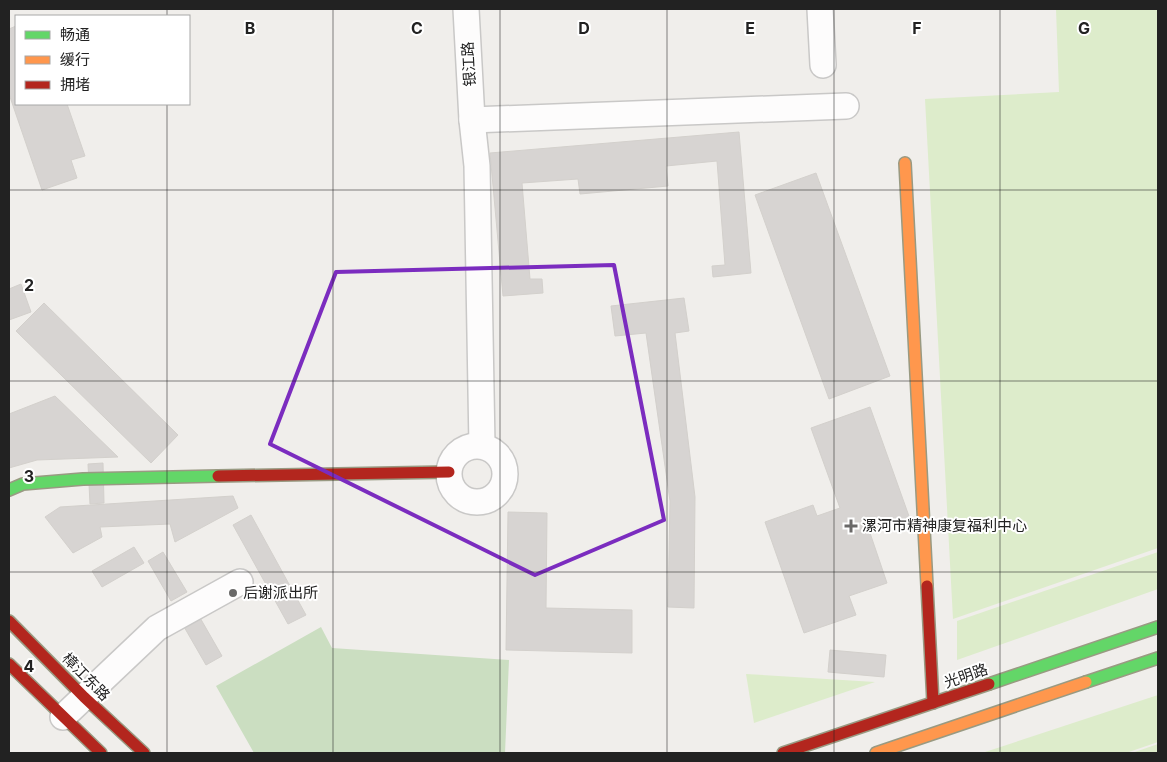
<svg xmlns="http://www.w3.org/2000/svg" width="1167" height="762" viewBox="0 0 1167 762" font-family="Inter,'Noto Sans SC',sans-serif">
  <style>
    .grass { fill: #ddeccb }
    .forest { fill: #cbdec1 }
    .building { fill: #d7d4d2; stroke: #d3d0cc }
    .lines { fill: none; stroke-linecap: round; stroke-linejoin: round }
    .street-casing { stroke: #c9c8c7; stroke-width: 28 }
    .fast-casing { stroke: #999a82; stroke-width: 14 }
    .slow-casing { stroke: #999a82; stroke-width: 14 }
    .jam-casing { stroke: #999a82; stroke-width: 14 }
    .street { stroke: #fdfcfc; stroke-width: 25 }
    .fast { stroke: #63d668; stroke-width: 11 }
    .slow { stroke: #ff974d; stroke-width: 11 }
    .jam { stroke: #b3261e; stroke-width: 11 }
    .marked { fill: none; stroke: #7b2cbf; stroke-width: 4; stroke-linejoin: round }
    .grid { fill: none; stroke: #222; stroke-width: 1; stroke-opacity: 0.55 }
    .poi-dot { fill: #6a6968; stroke: #fff; stroke-width: 2 }
    .labels { text-anchor: middle; stroke-width: 4; stroke-linejoin: round; paint-order: stroke }
    .street-label { font-size: 15px; fill: #222; stroke: #fff }
    .poi-label { font-size: 15px; fill: #222; stroke: #fff; text-anchor: start }
    .grid-label { font-size: 16px; text-anchor: middle; font-weight: bold; fill: #222; stroke: #fff; stroke-width: 4; stroke-linejoin: round; paint-order: stroke }
  </style>
  <rect width="100%" height="100%" fill="#f0eeeb"/>
  <!-- grass -->
  <g class="grass">
    <polygon points="1056,9 1158,9 1158,548 953,619 925,99 1059,92"/>
    <polygon points="1158,552 1158,589 957,660 957,621"/>
    <polygon points="746,674 875,682 754,723"/>
    <polygon points="1158,695 1158,742 1126,753 982,753"/>
    <polygon points="1158,744 1158,753 1132,753"/>
  </g>
  <!-- forest -->
  <polygon class="forest" points="321,627 332,648 509,660 505,753 254,753 216,686"/>
  <!-- building -->
  <g class="building">
    <polygon points="16,26 16,104 67,104 85,156 71,160 77,178 42,190 9,94 9,29"/>
    <polygon points="739,132 751,273 713,277 712,266 725,265 717,161 666,166 668,186 580,194 578,179 522,183 530,279 542,279 543,293 503,296 490,153"/>
    <polygon points="816,173 890,376 829,399 755,195"/>
    <polygon points="21,284 31,312 9,320 9,289"/>
    <polygon points="684,298 689,331 675,333 695,497 694,608 668,607 670,501 646,333 615,336 611,306"/>
    <polygon points="44,303 178,435 151,463 16,331"/>
    <polygon points="55,396 118,457 37,460 9,468 9,414"/>
    <polygon points="870,407 910,519 870,533 887,583 849,596 856,615 804,633 765,522 813,505 817,516 840,508 811,428"/>
    <polygon points="103,463 104,503 90,504 88,464"/>
    <polygon points="233,496 238,508 175,542 170,524 100,527 102,537 73,553 45,517 60,507"/>
    <polygon points="508,512 547,513 546,608 632,610 632,653 506,650"/>
    <polygon points="251,515 306,615 288,624 233,525"/>
    <polygon points="134,547 144,563 102,587 92,571"/>
    <polygon points="163,552 187,592 171,601 148,561"/>
    <polygon points="199,616 222,656 206,665 183,625"/>
    <polygon points="830,650 886,655 884,677 828,672"/>
  </g>
  <g class="lines">
    <defs>
      <g id="street">
        <polyline points="466,9 472,120 477,166 482,446"/>
        <polyline points="820,9 823,65"/>
        <polyline points="472,120 846,106"/>
        <circle cx="477" cy="474" r="28"/>
        <polyline points="63,717 157,628 240,582"/>
      </g>
      <g id="fast">
        <polyline points="9,490 23,484 83,479 218,476"/>
        <polyline points="1086,682 1158,658"/>
        <polyline points="989,684 1158,627"/>
      </g>
      <g id="slow">
        <polyline points="905,163 927,586"/>
        <polyline points="876,753 1086,682"/>
      </g>
      <g id="jam">
        <polyline points="218,476 449,472"/>
        <polyline points="927,586 933,703"/>
        <polyline points="9,621 84,697 144,753"/>
        <polyline points="9,664 101,753"/>
        <polyline points="783,753 989,684"/>
      </g>
    </defs>
    <!-- street casing -->
    <use href="#street" class="street-casing"/>
    <!-- fast casing -->
    <use href="#fast" class="fast-casing"/>
    <!-- slow casing -->
    <use href="#slow" class="slow-casing"/>
    <!-- jam casing -->
    <use href="#jam" class="jam-casing"/>
    <!-- street -->
    <use href="#street" class="street"/>
    <!-- fast -->
    <use href="#fast" class="fast"/>
    <!-- slow -->
    <use href="#slow" class="slow"/>
    <!-- jam -->
    <use href="#jam" class="jam"/>
  </g>
  <!-- marked area -->
  <path class="marked" d="M614,265L664,520L535,575L270,444L336,272Z"/>
  <!-- grid -->
  <path class="grid" d="M167,9V16M333,9V753M500,9V753M667,9V753M834,9V753M1000,9V753M167,104V753M9,190H1158M9,381H1158M9,572H1158"/>
  <!-- markers -->
  <g class="poi-dot">
    <path d="M848.5 518.5h5v5h5v5h-5v5h-5v-5h-5v-5h5z"/>
    <circle cx="233" cy="593" r="5"/>
  </g>
  <g class="labels">
    <!-- street labels -->
    <g class="street-label">
      <text transform="translate(469 64) rotate(-93)" y="5">银江路</text>
      <text transform="translate(966 676) rotate(-19)" y="5">光明路</text>
      <text transform="translate(86 677) rotate(45)" y="5">樟江东路</text>
    </g>
    <!-- poi labels -->
    <g class="poi-label">
      <text x="862" y="531">漯河市精神康复福利中心</text>
      <text x="243" y="598">后谢派出所</text>
    </g>
  </g>
  <g class="grid-label">
    <text x="250" y="34">B</text>
    <text x="417" y="34">C</text>
    <text x="584" y="34">D</text>
    <text x="750" y="34">E</text>
    <text x="917" y="34">F</text>
    <text x="1084" y="34">G</text>
    <text x="29" y="291">2</text>
    <text x="29" y="482">3</text>
    <text x="29" y="672">4</text>
  </g>
  <!-- border -->
  <rect width="1167" height="762" fill="none" stroke="#222222" stroke-width="20"/>
  <!-- legend -->
  <rect x="15" y="15" width="175" height="90" fill="#ffffff" stroke="#a7a7a7"/>
  <rect x="25" y="31" width="25" height="8" fill="#63d668" stroke="#a7a7a7"/>
  <text x="60" y="40" font-size="15" fill="#222222">畅通</text>
  <rect x="25" y="56" width="25" height="8" fill="#ff974d" stroke="#a7a7a7"/>
  <text x="60" y="65" font-size="15" fill="#222222">缓行</text>
  <rect x="25" y="81" width="25" height="8" fill="#b3261e" stroke="#a7a7a7"/>
  <text x="60" y="90" font-size="15" fill="#222222">拥堵</text>
</svg>
